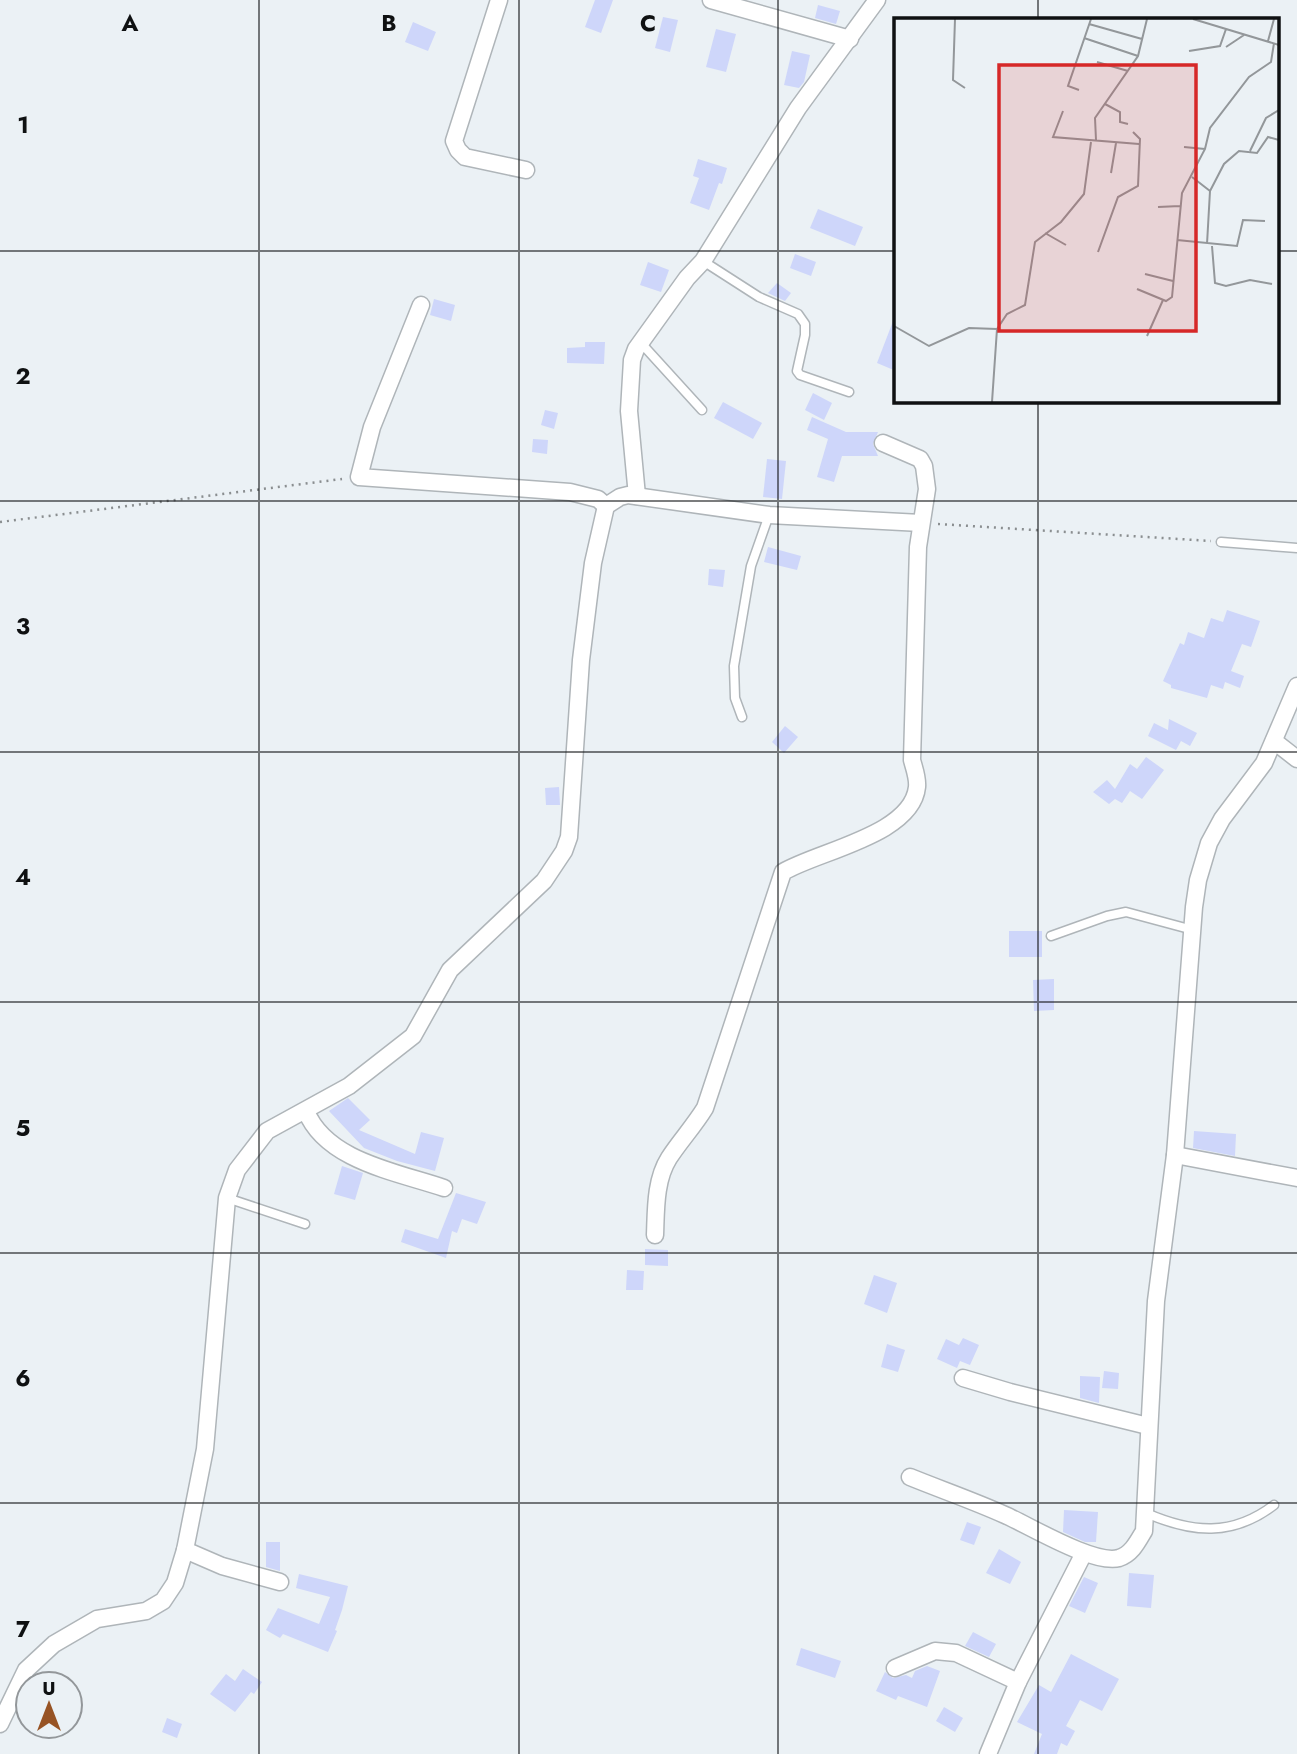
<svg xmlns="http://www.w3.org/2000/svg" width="1297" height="1754" viewBox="0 0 1297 1754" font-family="Jost,sans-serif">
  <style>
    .building { fill: #ced6fa }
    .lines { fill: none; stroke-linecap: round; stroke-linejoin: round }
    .service-casing { stroke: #afb5b9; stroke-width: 11 }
    .minor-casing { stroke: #afb5b9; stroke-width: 19 }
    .path { stroke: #8a8e90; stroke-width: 2.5; stroke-dasharray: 2 5; stroke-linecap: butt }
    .service { stroke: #fff; stroke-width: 8 }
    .minor { stroke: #fff; stroke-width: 16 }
    .grid { fill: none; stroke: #0f1112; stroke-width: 2; stroke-opacity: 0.55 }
    .inset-road { fill: none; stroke: #93979a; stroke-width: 2 }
    .view { fill: #d62828; fill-opacity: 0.15; stroke: #d62828; stroke-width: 3.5 }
    .inset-edge { fill: none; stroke: #0f1112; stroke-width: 3.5 }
    .grid-label { font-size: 23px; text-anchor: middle; font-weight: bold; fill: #0f1112; stroke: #ebf1f5; stroke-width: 5; stroke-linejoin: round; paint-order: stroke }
  </style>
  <rect width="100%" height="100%" fill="#ebf1f5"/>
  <!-- building -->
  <g class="building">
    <polygon points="595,0 613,0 601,33 585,27"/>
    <polygon points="818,5 840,11 836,24 815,18"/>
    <polygon points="663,17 678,20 670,52 655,48"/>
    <polygon points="413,22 436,32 428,51 405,42"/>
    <polygon points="716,29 736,34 726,72 706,67"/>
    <polygon points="792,51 810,55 804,82 799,88 784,85"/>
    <polygon points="698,159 727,168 722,184 719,183 709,210 690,203 699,178 693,176"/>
    <polygon points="818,209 863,227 855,246 810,228"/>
    <polygon points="795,254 816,262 811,276 790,268"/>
    <polygon points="648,262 669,270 661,292 640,285"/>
    <polygon points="777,283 791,293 785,301 768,293"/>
    <polygon points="434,299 455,305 451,321 430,315"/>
    <polygon points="895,316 896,317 896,371 877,363"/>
    <polygon points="585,342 605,342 604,364 567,363 567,348 585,347"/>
    <polygon points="813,393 832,403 824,420 805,410"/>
    <polygon points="723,402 762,423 753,439 714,418"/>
    <polygon points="545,410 558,413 554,429 541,425"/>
    <polygon points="812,417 846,432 878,432 873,444 878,456 842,456 834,482 817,477 828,439 807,430"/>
    <polygon points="533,439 548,440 547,454 532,452"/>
    <polygon points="767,459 786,461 782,499 763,497"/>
    <polygon points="768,547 801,556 797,570 764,562"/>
    <polygon points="709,569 725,570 723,587 708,585"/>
    <polygon points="1227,610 1260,621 1251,647 1242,644 1231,671 1244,676 1240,688 1225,682 1223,689 1211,685 1207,698 1171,688 1171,685 1163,681 1180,643 1184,645 1188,632 1204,638 1211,618 1223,622"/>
    <polygon points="1169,719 1197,733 1190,746 1181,741 1176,750 1148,736 1154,723 1168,730"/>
    <polygon points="785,726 798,737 784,753 772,742"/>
    <polygon points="1146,757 1164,770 1142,799 1130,791 1122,803 1115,799 1109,804 1093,792 1107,780 1115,789 1130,764 1137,769"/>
    <polygon points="559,787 560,805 546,805 545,788"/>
    <rect x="1009" y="931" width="33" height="26"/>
    <polygon points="1054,979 1054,1010 1034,1011 1033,980"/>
    <polygon points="348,1098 370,1120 359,1130 415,1154 421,1132 444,1138 435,1171 397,1161 364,1148 329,1111"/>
    <polygon points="1194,1131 1236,1134 1235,1156 1193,1148"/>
    <polygon points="342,1166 363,1173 355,1200 334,1194"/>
    <polygon points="456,1193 486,1202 477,1224 462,1219 457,1233 452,1231 446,1258 401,1242 405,1229 438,1239"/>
    <polygon points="645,1249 668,1250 668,1266 645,1265"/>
    <polygon points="627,1270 644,1271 643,1290 626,1290"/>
    <polygon points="874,1275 897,1283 887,1313 864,1304"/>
    <polygon points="963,1338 979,1345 970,1365 960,1361 957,1368 937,1359 946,1339 959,1345"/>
    <polygon points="887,1344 905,1350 898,1372 881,1367"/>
    <polygon points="1104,1371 1119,1373 1118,1389 1102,1388"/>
    <polygon points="1080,1376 1100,1377 1099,1403 1080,1398"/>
    <polygon points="1064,1510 1098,1512 1096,1542 1085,1542 1063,1532"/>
    <polygon points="967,1522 981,1527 974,1545 960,1540"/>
    <polygon points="266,1542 280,1542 280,1571 266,1567"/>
    <polygon points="999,1549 1021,1562 1010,1584 986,1573"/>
    <polygon points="1129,1573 1154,1575 1151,1608 1127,1606"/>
    <polygon points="299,1574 348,1586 342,1610 335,1630 337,1631 328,1652 283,1634 280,1638 266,1630 278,1608 319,1624 330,1597 296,1588"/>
    <polygon points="1084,1577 1098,1583 1085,1613 1069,1606"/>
    <polygon points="973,1632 996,1644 989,1657 965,1646"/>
    <polygon points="801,1648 841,1661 835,1678 796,1665"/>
    <polygon points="1071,1654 1119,1679 1102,1711 1080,1700 1066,1726 1075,1731 1067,1746 1061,1743 1057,1754 1034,1754 1042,1734 1017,1722 1039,1685 1051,1692"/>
    <polygon points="927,1666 940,1671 927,1707 898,1696 896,1700 876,1691 885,1672 893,1678 906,1675 912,1678 915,1671"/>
    <polygon points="243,1669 262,1682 254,1694 251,1692 235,1712 210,1694 226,1674 235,1681"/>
    <polygon points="944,1707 963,1718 955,1732 936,1721"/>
    <polygon points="167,1718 182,1724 177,1738 162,1732"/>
  </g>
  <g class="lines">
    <defs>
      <g id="service">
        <polyline points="703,261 759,297 798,314 805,324 805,335 797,371 800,375 849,392"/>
        <polyline points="641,343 702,410"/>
        <polyline points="1221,542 1297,548"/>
        <polyline points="742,717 735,698 734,666 751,566 769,515"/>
        <polyline points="1051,936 1107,916 1126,912 1193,930"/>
        <polyline points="227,1198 305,1224"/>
        <path d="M1146,1513C1192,1533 1232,1537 1274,1505"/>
      </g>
      <g id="minor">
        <polyline points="499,0 454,141 458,150 465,157 526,170"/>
        <polyline points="711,0 850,39"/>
        <polyline points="421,305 372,427 359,477 570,492 598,499 606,506"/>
        <polyline points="637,496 629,411 632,360 636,349 687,278 703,261 798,108 877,0"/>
        <polyline points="1274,741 1297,759"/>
        <path d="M306,1111C326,1161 397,1172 444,1188"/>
        <polyline points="1175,1155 1297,1178"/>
        <path d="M655,1235C656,1210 655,1180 669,1158C680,1141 694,1126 705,1108L783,872C818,851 912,835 917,787C918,778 914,768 912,760L918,547L927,489L924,466L920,459L883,443"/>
        <polyline points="963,1378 1010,1392 1148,1426"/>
        <path d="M910,1477C942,1490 974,1501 1005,1515C1030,1526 1094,1565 1119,1558C1132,1554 1138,1541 1144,1531L1156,1301L1175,1155L1194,907L1198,880L1209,843L1222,819L1264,763L1297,686"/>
        <polyline points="185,1550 222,1566 280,1582"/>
        <polyline points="895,1668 935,1651 956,1653 1018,1682"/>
        <polyline points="0,1724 26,1670 54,1644 97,1619 146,1611 163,1601 175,1583 185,1550 205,1449 227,1198 237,1170 267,1131 349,1086 413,1036 450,970 544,881 564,851 569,837 581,660 593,563 606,506 620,497 628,495 769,515 921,523"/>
        <polyline points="988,1754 1018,1682 1084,1553"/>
      </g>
    </defs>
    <!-- service casing -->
    <use href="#service" class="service-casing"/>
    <!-- minor casing -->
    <use href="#minor" class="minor-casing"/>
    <!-- path -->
    <g class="path">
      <polyline points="0,522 342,479"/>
      <polyline points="938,524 1211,541"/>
    </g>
    <!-- service -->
    <use href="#service" class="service"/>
    <!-- minor -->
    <use href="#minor" class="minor"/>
  </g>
  <!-- grid -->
  <path class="grid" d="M259,0V1754M519,0V1754M778,0V1754M1038,0V19M0,251H896M1278,251H1297M1038,401V1754M0,501H1297M0,752H1297M0,1002H1297M0,1253H1297M0,1503H1297"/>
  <!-- overview -->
  <g transform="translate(894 18)">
    <rect width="385" height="385" fill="#ebf1f5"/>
    <path class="inset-road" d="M61,1L59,62L71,70M299,1L385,27M195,6L248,21M190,20L244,38M374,23L380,1M332,29L350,17M295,33L326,28L332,11M203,44L234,53M185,72L174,68L197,1M211,86L226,94V104L234,106M169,93L159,119L245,126M202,122L201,100L244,38L253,1M290,129L311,131M356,133L372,100L385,92M217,155L222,125M298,159L316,173M264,189L286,188M151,215L172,227M283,222L343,228L349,202L371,203M313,226L316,173L330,146L345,133L363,135L374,119L385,122M318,228L321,265L332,268L356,262L378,266M204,234L224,179L244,168L246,121L239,114M251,256L279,263M243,271L272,283L278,279L288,175L311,131L316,110L355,59L377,44L380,25M0,308L35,328L75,310L103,311M253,318L269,282M98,384L103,311L113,296L131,287L141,224L167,204L190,176L197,124"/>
    <path class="view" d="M105,47H302V313H105Z"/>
    <rect width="385" height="385" class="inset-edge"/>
  </g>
  <g class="grid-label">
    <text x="130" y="31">A</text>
    <text x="389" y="31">B</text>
    <text x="648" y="31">C</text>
    <text x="23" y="133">1</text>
    <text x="23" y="384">2</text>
    <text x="23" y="634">3</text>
    <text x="23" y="885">4</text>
    <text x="23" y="1136">5</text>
    <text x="23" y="1386">6</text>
    <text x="23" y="1637">7</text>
  </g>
  <!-- north arrow -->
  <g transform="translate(49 1705)"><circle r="33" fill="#ebf1f5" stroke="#93979a" stroke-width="2"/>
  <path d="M0-5L12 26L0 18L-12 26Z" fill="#975324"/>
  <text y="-10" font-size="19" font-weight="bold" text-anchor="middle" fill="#0f1112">U</text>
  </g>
</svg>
